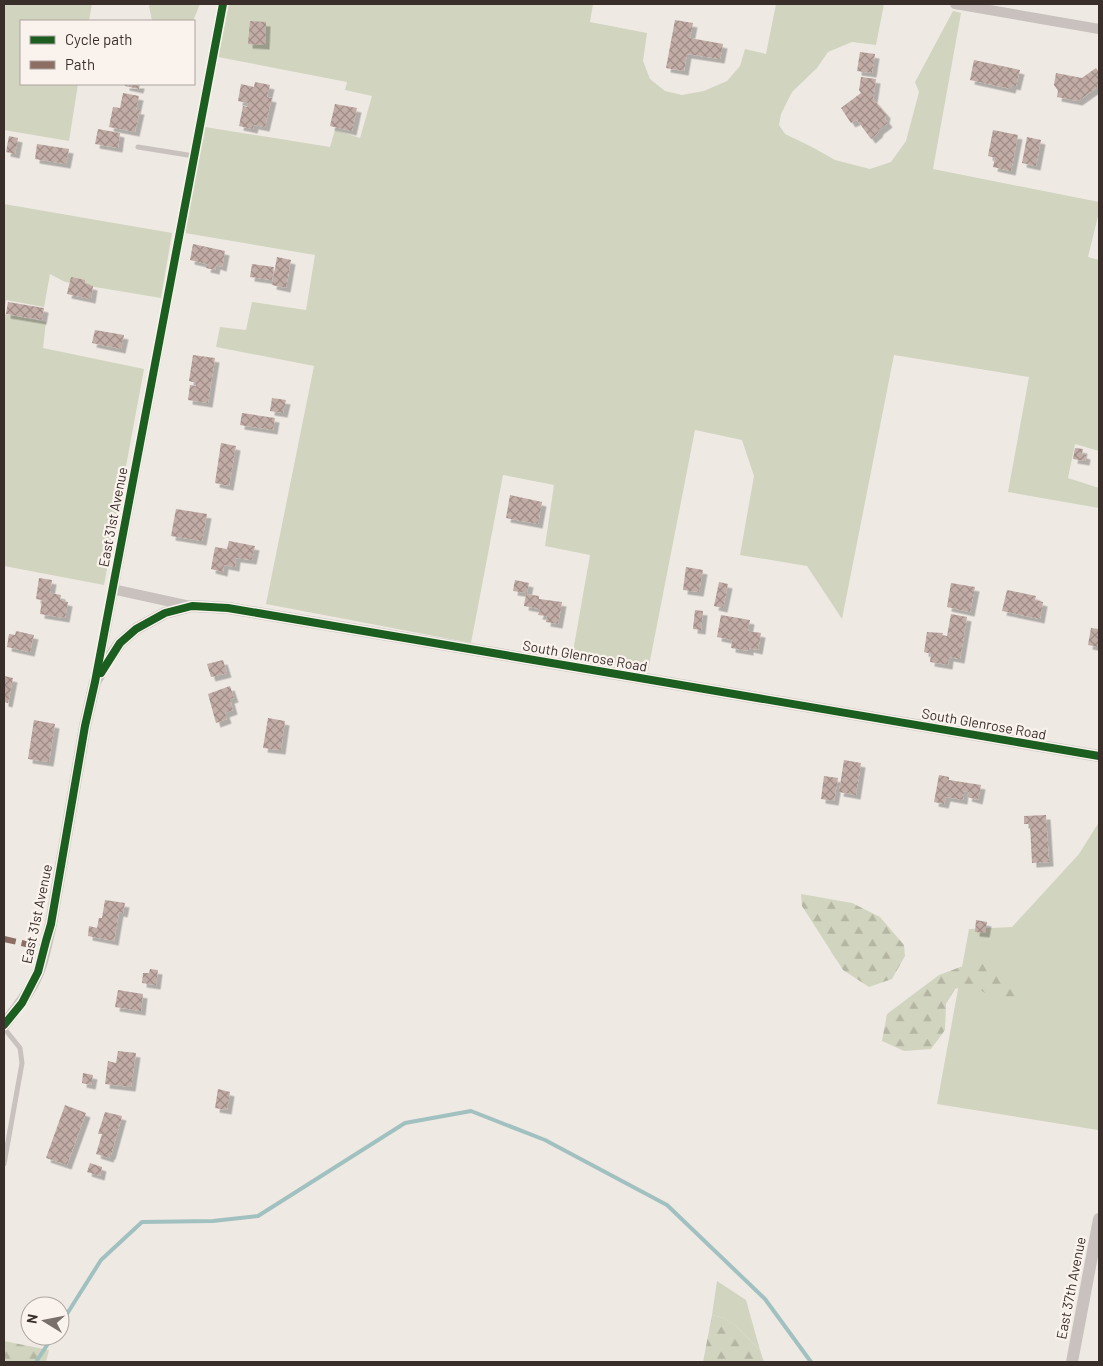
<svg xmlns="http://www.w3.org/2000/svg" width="1103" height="1366" viewBox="0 0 1103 1366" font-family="Barlow,sans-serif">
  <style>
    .grass { fill: #d1d4be }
    .forest { fill: url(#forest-firs) }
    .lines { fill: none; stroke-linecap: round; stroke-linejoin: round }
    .stream { stroke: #a1c1c0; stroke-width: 4 }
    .building { fill: url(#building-cross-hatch); filter: url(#shadow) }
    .service { stroke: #c8c1bd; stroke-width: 5 }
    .minor { stroke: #c8c1bd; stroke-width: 10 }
    .tertiary { stroke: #c8c1bd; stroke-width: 12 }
    .quiet { stroke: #8d6e63; stroke-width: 6; stroke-dasharray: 12 6; stroke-linecap: butt }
    .cycleway-casing { stroke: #faf3ed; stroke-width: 11 }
    .cycleway { stroke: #1b5e20; stroke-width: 8 }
    .labels { text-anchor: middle; stroke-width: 4.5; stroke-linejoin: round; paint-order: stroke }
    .street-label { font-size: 14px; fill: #3a2e2a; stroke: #faf3ed }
  </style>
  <defs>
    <pattern id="forest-firs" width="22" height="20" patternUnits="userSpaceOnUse" patternTransform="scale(1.25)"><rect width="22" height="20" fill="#d1d4be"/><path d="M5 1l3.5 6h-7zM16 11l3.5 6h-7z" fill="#b4b6a3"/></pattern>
    <pattern id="building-cross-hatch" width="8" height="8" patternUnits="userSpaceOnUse" patternTransform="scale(1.25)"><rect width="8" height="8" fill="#c2aca6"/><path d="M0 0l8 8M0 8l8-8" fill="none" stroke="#9f8c87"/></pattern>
    <filter id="shadow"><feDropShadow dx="4.5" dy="4.5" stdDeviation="0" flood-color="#0004"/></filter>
  </defs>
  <rect width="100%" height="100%" fill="#efe9e4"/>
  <!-- grass -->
  <g class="grass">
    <polygon points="4,4 92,4 89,21 21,21 21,84 78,84 69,141 4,130"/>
    <polygon points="150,4 200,4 193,21 152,21 149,6"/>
    <polygon points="229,4 593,4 590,22 647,33 643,61 650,79 665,91 682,95 704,91 727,81 740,66 745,49 766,54 776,4 884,4 876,45 852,42 828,52 817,68 792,92 781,114 779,125 785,134 812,147 835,160 870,169 891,162 906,141 919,92 915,82 953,11 961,13 933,169 1099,202 1099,212 1088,257 1099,260 1099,451 1075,444 1068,478 1099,488 1099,508 1008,492 1029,377 894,355 842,619 807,566 740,555 754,476 742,440 695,430 648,671 572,657 590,555 545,546 554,485 503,475 471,643 266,604 314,366 216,347 220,327 246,330 252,302 306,310 315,255 185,233 205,127 330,147 335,130 360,138 372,96 345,90 347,82 218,57"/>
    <polygon points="4,204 172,233 161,298 65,282 50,274 44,307 6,300 4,314 46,322 43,348 144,369 104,585 4,566"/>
    <polygon points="1099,822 1098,1130 937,1104 969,929 1012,927 1079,854"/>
    <polygon points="717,1281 746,1300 760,1350 736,1326 724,1318 712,1315"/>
  </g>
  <!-- forest -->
  <g class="forest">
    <polygon points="801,894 852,903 880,917 904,945 905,956 892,979 869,987 843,970 802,906"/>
    <polygon points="979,960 996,962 1018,984 1019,996 999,1002 971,984 955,989 946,1004 945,1030 931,1049 904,1051 882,1041 887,1014 939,975"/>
    <polygon points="712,1315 724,1318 736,1326 760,1350 764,1362 703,1362"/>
    <polygon points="4,1341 49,1350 46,1362 4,1362"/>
  </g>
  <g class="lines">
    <!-- stream -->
    <g class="stream">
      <polyline points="60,1325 101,1260 142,1222 213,1221 258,1216 405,1123 471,1111 545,1140 667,1205 765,1299 811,1362"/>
      <polyline points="36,1362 53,1336"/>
    </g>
  </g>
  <!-- building -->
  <g class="building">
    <polygon points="675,20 693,23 690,38 723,44 720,59 687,54 684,71 666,68"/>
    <polygon points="250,21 266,22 265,45 248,44"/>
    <polygon points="860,52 875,54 872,73 857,71"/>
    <polygon points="974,60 1020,70 1016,86 1012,85 1011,89 970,80"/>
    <polygon points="1096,68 1099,72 1099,86 1078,101 1057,97 1058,91 1054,85 1056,73 1082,78"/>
    <polygon points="861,77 876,79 873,99 886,114 885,119 888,123 879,130 878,133 871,139 857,120 851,123 841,108 861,93 859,90"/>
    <polygon points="255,82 270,85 267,97 272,98 265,127 254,125 253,129 239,126 243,106 247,107 248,103 238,101 241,84 254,87"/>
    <polygon points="125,84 140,84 139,89 125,86"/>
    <polygon points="123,93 139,96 136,110 140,110 135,132 109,127 113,107 120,108"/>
    <polygon points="335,104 357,108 352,131 330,126"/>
    <polygon points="98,129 120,133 118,148 95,144"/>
    <polygon points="993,130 1018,135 1011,171 993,167 995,158 988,156"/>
    <polygon points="9,136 18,138 15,154 6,152"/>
    <polygon points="1027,137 1041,140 1036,166 1022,163"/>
    <polygon points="37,144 69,149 66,164 35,159"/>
    <polygon points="193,244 225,251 222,267 216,265 215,270 206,268 207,264 190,260"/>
    <polygon points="277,257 291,260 286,288 272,285"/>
    <polygon points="252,264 274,267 272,280 250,277"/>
    <polygon points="71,277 85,280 85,284 93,286 91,299 67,294"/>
    <polygon points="8,302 44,308 42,320 6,314"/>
    <polygon points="95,330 124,335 121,349 92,343"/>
    <polygon points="193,355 215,358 208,403 188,400 190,385 196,386 196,383 189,381"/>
    <polygon points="272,398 286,400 283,413 270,411"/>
    <polygon points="242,413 275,418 273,430 240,425"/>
    <polygon points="221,443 236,446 229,486 215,483"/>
    <polygon points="1075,448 1083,449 1082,454 1086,455 1085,461 1073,459"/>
    <polygon points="510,495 542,502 538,524 506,518"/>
    <polygon points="176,509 207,514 202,541 171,536"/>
    <polygon points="229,541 255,546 252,560 236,558 235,567 224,565 223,572 211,569 215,547 227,549"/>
    <polygon points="686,567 703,570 699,592 683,590"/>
    <polygon points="39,578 52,580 50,593 61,595 60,600 68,602 65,618 40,614 42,600 36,599"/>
    <polygon points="515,580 529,583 527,593 513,591"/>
    <polygon points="719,582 728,584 723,608 714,606"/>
    <polygon points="951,583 975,587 970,612 947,607"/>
    <polygon points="1007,590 1036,596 1035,600 1043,602 1040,619 1002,611"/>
    <polygon points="526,594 539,596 539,599 562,602 558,624 546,622 547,616 538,615 540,609 524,606"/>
    <polygon points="695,610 703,611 701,630 693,629"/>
    <polygon points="951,614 967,617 960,659 949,657 948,665 930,662 931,654 924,652 927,632 943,633 942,635 947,636"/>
    <polygon points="721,615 750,620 748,631 761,633 758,650 749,648 749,651 731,648 732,640 717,637"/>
    <polygon points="1091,628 1099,629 1099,647 1088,645"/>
    <polygon points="16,631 34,635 30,652 7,647 9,634 15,635"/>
    <polygon points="223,660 227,673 211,677 207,664"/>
    <polygon points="4,676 13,678 8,703 4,702"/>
    <polygon points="230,686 234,698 230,699 233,710 225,713 227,719 216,723 208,694"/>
    <polygon points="268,718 285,721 281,750 263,748"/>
    <polygon points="34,720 55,724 49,762 28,759"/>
    <polygon points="844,760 861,763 856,795 839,792"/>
    <polygon points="939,775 949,777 949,780 981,785 978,800 967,797 969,792 964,791 963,800 946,797 944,804 934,802"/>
    <polygon points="824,776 838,778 834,801 821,799"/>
    <polygon points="1046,815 1049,862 1032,863 1030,824 1024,824 1024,816"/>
    <polygon points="105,900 125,903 123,913 119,912 114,941 88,936 89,926 97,928 99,918 102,918"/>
    <polygon points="976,920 987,922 985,933 975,932"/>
    <polygon points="150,969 158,970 156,985 142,983 143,973 149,973"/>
    <polygon points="118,990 143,994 141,1011 115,1007"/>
    <polygon points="118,1051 136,1053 131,1087 105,1084 108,1061 116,1063"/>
    <polygon points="83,1073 93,1075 91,1085 82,1083"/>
    <polygon points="218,1089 230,1092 227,1110 215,1108"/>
    <polygon points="65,1105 86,1113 67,1165 46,1158"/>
    <polygon points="105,1112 122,1116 111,1155 110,1155 109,1158 96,1154 102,1134 98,1134"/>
    <polygon points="90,1163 102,1167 100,1176 87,1172"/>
  </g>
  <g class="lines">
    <!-- service -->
    <g class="service">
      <polyline points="138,147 194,156"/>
      <polyline points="4,1028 20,1048 22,1063 4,1164"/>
    </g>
    <!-- minor -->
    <g class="minor">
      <polyline points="955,4 1099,29"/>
      <polyline points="112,589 190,606"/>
      <polyline points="97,676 223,4"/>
    </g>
    <!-- tertiary -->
    <g class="tertiary">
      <path d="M4,1025C17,1008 30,992 38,973C44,958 47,940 51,924L85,726L95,682L107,662L120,643L136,629L165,613L192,606L228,608L1099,756"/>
      <polyline points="1072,1362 1099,1219"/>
    </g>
    <!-- quiet -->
    <polyline class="quiet" points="4,939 44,948"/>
    <defs>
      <g id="cycleway">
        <polyline points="101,673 120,643 136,629 165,613 192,606 228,608 1099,756"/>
        <polyline points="4,1025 22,1003 38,972 46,941 51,924 85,726 95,682 223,4"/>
      </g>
    </defs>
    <!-- cycleway casing -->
    <use href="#cycleway" class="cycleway-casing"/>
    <!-- cycleway -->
    <use href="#cycleway" class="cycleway"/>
  </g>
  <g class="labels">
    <!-- street labels -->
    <g class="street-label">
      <text transform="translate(113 517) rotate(-79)" y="5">East 31st Avenue</text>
      <text transform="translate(585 656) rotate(10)" y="5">South Glenrose Road</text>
      <text transform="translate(984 724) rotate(10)" y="5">South Glenrose Road</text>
      <text transform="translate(37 914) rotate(-78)" y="5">East 31st Avenue</text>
      <text transform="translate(1071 1288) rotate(-79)" y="5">East 37th Avenue</text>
    </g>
  </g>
  <!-- border -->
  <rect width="1103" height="1366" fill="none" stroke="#3a2e2a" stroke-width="10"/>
  <!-- legend -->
  <rect x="20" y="20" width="175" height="65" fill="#faf3ed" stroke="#ada49f"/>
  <rect x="30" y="36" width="25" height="8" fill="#1b5e20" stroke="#ada49f"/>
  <text x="65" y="45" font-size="15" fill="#3a2e2a">Cycle path</text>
  <rect x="30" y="61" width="25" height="8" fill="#8d6e63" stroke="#ada49f"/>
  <text x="65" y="70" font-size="15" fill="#3a2e2a">Path</text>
  <!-- north arrow -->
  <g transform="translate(45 1321) rotate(280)"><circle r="24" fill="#faf3ed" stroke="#ada49f"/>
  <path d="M0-4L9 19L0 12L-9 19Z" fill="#796f6b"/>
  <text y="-8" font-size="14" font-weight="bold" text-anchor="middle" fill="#3a2e2a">N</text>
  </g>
</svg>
